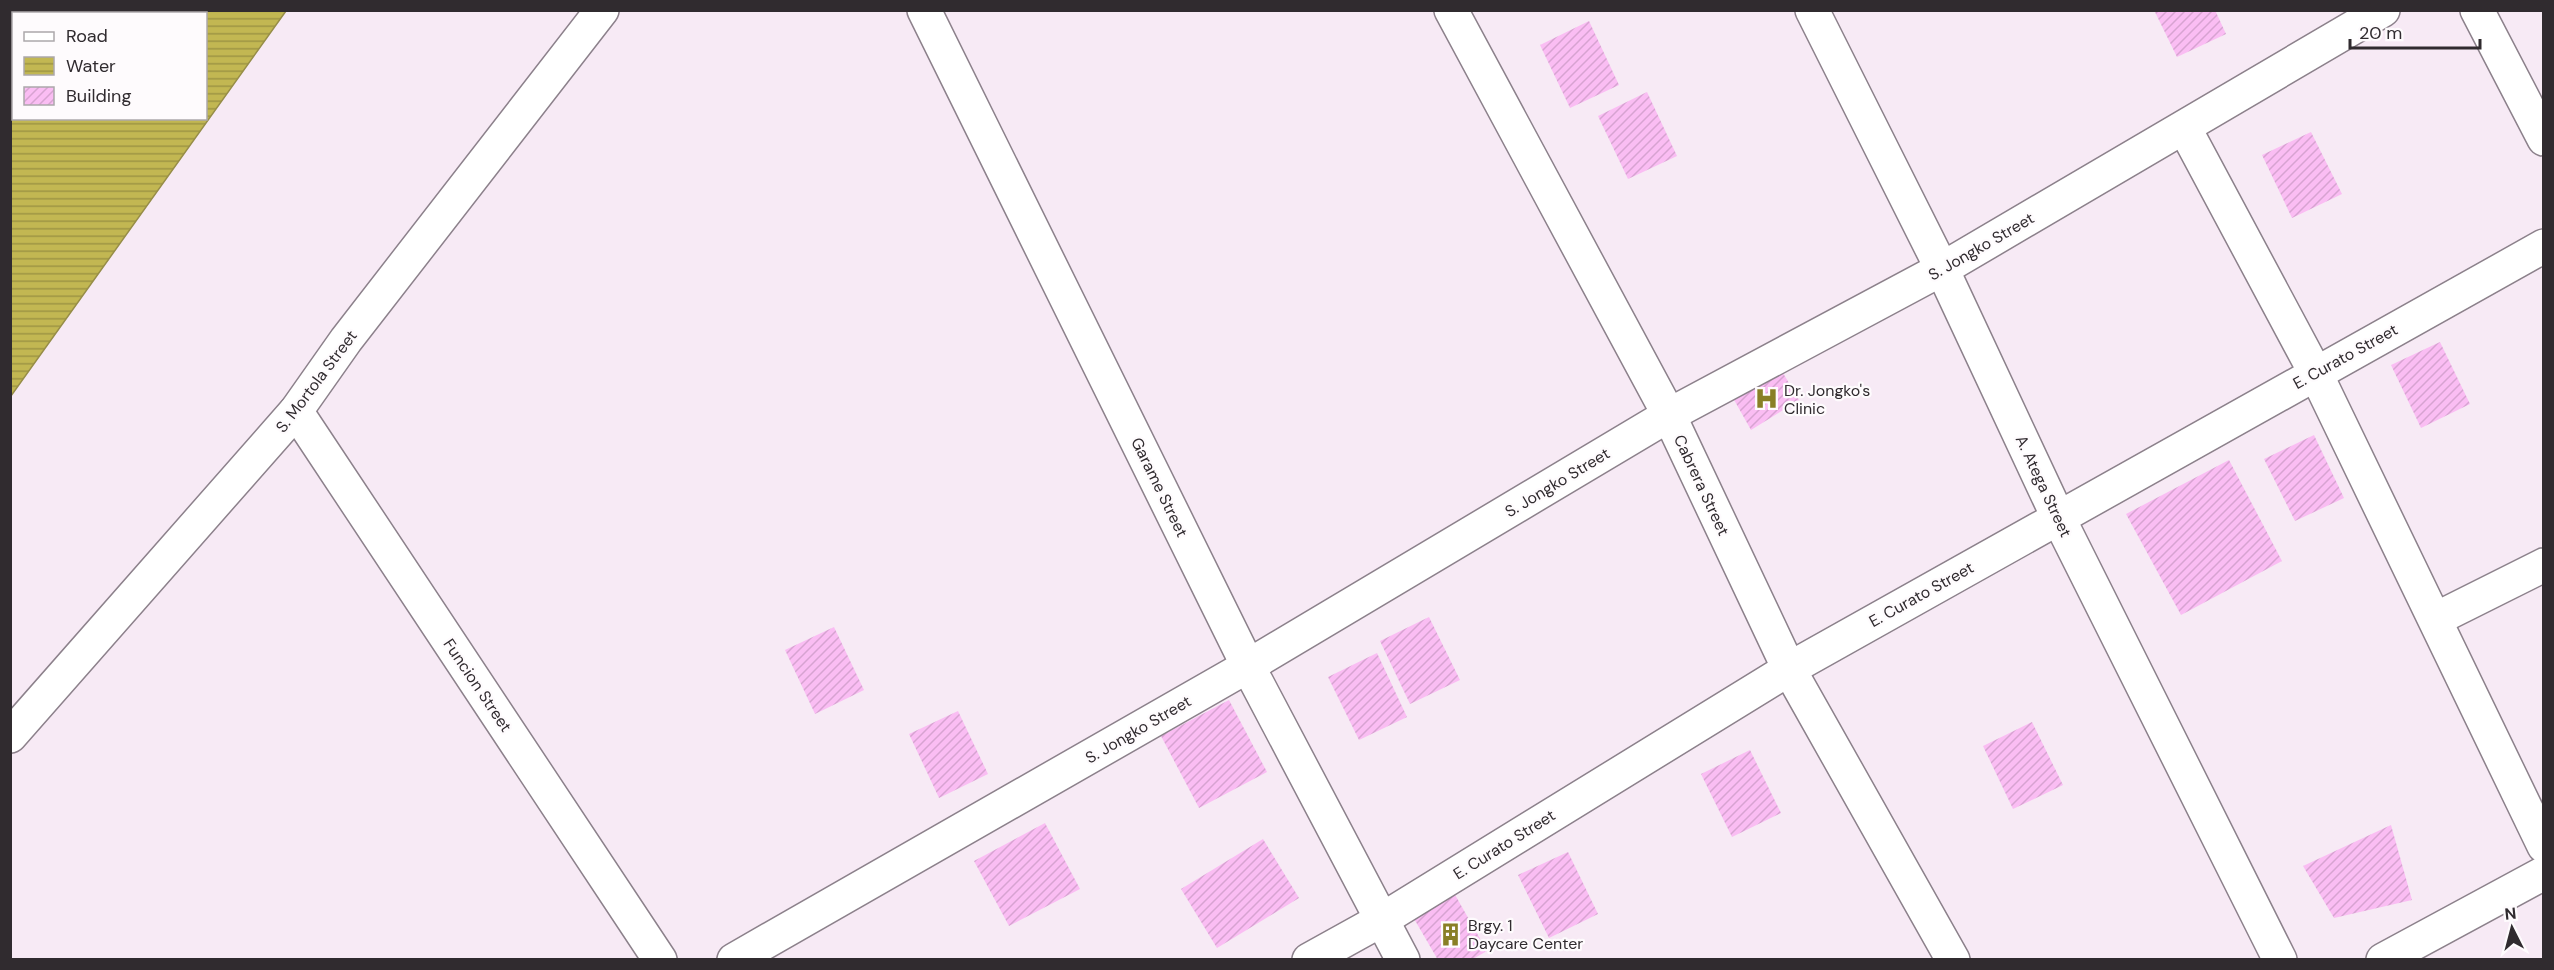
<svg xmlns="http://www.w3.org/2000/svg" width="2554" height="970" viewBox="0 0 2554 970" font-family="'DM Sans',sans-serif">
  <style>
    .water { fill: url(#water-rules); stroke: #968d48; stroke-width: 1.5; fill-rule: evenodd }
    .building { fill: url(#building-hatch) }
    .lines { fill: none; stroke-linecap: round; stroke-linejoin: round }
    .minor-casing { stroke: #8c818b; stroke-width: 36 }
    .tertiary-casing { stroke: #8c818b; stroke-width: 36 }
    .minor { stroke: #fff; stroke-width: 33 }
    .tertiary { stroke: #fff; stroke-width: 33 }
    .labels { text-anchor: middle; stroke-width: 4.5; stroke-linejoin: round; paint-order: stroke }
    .street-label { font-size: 16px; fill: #302b2f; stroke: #fefbfd }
    .poi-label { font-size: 16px; fill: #302b2f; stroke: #fefbfd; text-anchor: start }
  </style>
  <defs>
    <pattern id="water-rules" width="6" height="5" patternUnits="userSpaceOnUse" patternTransform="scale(1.5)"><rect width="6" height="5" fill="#c2b752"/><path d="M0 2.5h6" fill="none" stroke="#9e9544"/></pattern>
    <pattern id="building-hatch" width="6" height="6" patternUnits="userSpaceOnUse" patternTransform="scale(1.5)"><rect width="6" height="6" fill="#fabdf3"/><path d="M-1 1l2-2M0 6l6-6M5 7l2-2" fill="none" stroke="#d7a3d1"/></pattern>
  </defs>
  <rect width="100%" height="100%" fill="#f7eaf5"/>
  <!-- water -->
  <path class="water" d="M11,10L286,11L11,396L10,11ZM14,14H206V118H14Z"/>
  <!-- building -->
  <g class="building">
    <polygon points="2154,10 2215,10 2226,34 2177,57"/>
    <polygon points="1589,21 1619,85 1570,108 1540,45"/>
    <polygon points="1647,92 1677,156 1628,179 1598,116"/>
    <polygon points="2311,132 2342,194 2292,218 2262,155"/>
    <polygon points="2440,342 2470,404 2421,428 2391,365"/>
    <polygon points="1780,368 1799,400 1751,430 1733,398"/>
    <polygon points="2314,435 2344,498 2295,521 2264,459"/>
    <polygon points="2229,460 2282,561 2181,615 2126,514"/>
    <polygon points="1429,617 1460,680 1410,704 1380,641"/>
    <polygon points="834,627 864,690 815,714 785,650"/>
    <polygon points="1377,653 1407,717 1359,740 1328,677"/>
    <polygon points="1229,700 1267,772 1199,808 1161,736"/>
    <polygon points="958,711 988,774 939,798 909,734"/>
    <polygon points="2032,722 2063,785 2013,809 1983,746"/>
    <polygon points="1750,750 1781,813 1732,837 1701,774"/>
    <polygon points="1045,823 1080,889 1009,926 974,861"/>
    <polygon points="2391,825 2412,900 2334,918 2303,866"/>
    <polygon points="1263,839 1299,898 1217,948 1181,889"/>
    <polygon points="1568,852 1598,914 1549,938 1518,875"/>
    <polygon points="1454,893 1487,951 1471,960 1438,960 1413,917"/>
  </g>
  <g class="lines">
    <defs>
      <g id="minor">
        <polyline points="924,10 1248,666 1403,960"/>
        <polyline points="1451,10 1669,415 1789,669 1953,960"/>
        <polyline points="1812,10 1942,269 2058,517 2280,960"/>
        <polyline points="2477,10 2544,139"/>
        <polyline points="2185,129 2315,372 2544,846"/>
        <polyline points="296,411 660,960"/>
        <polyline points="2436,619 2544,565"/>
        <polyline points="734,960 1248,666 1669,415 1942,269 2383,10"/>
        <polyline points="1309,960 1383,919 1789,669 2544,246"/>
        <polyline points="2383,960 2544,873"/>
      </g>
      <polyline id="tertiary" points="10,736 296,411 346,340 602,10"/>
    </defs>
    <!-- minor casing -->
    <use href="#minor" class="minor-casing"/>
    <!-- tertiary casing -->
    <use href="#tertiary" class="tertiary-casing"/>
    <!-- minor -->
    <use href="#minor" class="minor"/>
    <!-- tertiary -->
    <use href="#tertiary" class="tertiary"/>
  </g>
  <!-- icons -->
  <defs>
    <symbol id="hospital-bare" viewBox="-9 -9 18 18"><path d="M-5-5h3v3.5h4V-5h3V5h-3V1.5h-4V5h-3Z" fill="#897f26" stroke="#fefbfd" stroke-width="2.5" paint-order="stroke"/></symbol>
    <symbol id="building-bare" viewBox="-9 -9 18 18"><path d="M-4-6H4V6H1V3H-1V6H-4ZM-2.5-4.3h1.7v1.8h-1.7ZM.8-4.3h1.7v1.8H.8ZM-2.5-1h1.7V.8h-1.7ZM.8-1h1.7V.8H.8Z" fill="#897f26" stroke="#fefbfd" stroke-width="2.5" paint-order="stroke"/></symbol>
  </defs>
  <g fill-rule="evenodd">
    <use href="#hospital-bare" x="1750" y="382" width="33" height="33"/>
    <use href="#building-bare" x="1434" y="918" width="33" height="33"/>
  </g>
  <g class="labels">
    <!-- street labels -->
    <g class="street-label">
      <text transform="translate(1981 246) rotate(-30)" y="6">S. Jongko Street</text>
      <text transform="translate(2345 356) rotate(-29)" y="6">E. Curato Street</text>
      <text transform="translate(316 381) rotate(-53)" y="6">S. Mortola Street</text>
      <text transform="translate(1557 482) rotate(-31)" y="6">S. Jongko Street</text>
      <text transform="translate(1702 485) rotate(65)" y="6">Cabrera Street</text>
      <text transform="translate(2044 486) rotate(65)" y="6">A. Atega Street</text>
      <text transform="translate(1160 487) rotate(64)" y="6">Garame Street</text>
      <text transform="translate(1921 594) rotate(-29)" y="6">E. Curato Street</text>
      <text transform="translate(478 685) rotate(56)" y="6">Funcion Street</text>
      <text transform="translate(1138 729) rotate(-30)" y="6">S. Jongko Street</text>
      <text transform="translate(1504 844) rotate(-32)" y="6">E. Curato Street</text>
    </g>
    <!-- poi labels -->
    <g class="poi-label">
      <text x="1784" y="396">Dr. Jongko's<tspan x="1784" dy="18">Clinic</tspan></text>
      <text x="1468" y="931">Brgy. 1<tspan x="1468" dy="18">Daycare Center</tspan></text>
    </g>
  </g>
  <!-- border -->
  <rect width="2554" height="970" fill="none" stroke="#302b2f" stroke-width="24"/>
  <!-- legend -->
  <rect x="12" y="12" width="195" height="108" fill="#fefbfd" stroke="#aca8ab" stroke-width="1.5"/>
  <rect x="24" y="32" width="30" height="9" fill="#ffffff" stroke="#aca8ab" stroke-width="1.5"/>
  <text x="66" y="42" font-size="18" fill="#302b2f">Road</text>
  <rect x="24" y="57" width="30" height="18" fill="url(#water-rules)" stroke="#aca8ab" stroke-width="1.5"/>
  <text x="66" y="72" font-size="18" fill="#302b2f">Water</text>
  <rect x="24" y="87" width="30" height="18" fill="url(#building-hatch)" stroke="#aca8ab" stroke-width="1.5"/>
  <text x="66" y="102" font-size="18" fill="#302b2f">Building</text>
  <!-- north arrow -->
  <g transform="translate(2512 928) rotate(354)" stroke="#fefbfd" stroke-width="4.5" paint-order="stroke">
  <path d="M0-4.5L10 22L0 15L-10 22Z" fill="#302b2f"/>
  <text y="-9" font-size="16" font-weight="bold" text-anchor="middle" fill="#302b2f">N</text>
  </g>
  <!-- scale -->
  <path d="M2350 39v9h130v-9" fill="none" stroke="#302b2f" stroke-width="3"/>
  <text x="2359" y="39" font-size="18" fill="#302b2f" stroke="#fefbfd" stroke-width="4.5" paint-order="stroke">20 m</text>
</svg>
